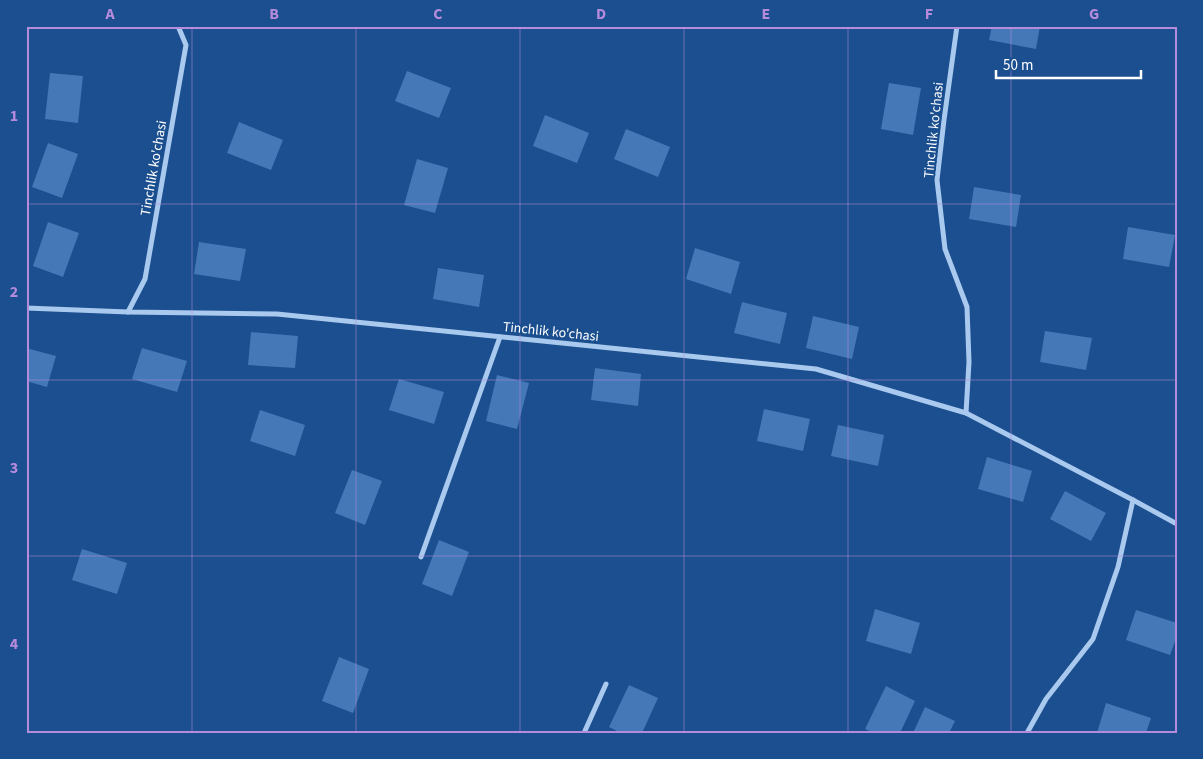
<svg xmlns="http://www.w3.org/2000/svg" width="1203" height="759" viewBox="0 0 1203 759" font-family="'Source Sans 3',sans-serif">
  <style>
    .building { fill: #4478b7 }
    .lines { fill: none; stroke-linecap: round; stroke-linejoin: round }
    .street { stroke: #a9c9ee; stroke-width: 5 }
    .grid { fill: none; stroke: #b68bdc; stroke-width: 1; stroke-opacity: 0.55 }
    .labels { text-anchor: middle; stroke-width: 4; stroke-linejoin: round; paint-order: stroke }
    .street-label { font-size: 14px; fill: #fff; stroke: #1b4f8f }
    .neatline { fill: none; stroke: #b68bdc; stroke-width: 2 }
    .grid-label { font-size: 16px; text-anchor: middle; font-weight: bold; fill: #b68bdc }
  </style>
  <rect width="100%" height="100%" fill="#1b4f8f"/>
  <!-- building -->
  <g class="building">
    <polygon points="992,26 1040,26 1036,49 989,40"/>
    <polygon points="407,71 451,88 439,118 395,101"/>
    <polygon points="50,73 83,76 78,123 45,119"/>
    <polygon points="889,83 921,88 913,135 881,129"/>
    <polygon points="545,115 589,133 577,163 533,146"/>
    <polygon points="239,122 283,140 271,170 227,153"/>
    <polygon points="626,129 670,147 658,177 614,159"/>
    <polygon points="48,143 78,154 62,198 32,187"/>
    <polygon points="417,159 448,168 435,213 404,205"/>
    <polygon points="974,187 1021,195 1016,227 969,219"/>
    <polygon points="48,222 79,233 63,277 33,266"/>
    <polygon points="1128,227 1175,235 1169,267 1123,259"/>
    <polygon points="199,242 246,249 240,281 194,274"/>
    <polygon points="695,248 740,262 731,294 686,279"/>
    <polygon points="438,268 484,275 479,307 433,299"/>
    <polygon points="742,302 787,313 780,344 734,333"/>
    <polygon points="813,316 859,327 852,359 806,348"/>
    <polygon points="1045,331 1092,338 1086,370 1040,362"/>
    <polygon points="251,332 298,336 295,368 248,365"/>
    <polygon points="26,348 56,356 47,387 26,381"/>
    <polygon points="142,348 187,361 177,392 132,379"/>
    <polygon points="595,368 641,374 638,406 591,400"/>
    <polygon points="497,375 529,383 517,429 486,421"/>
    <polygon points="399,379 444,392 434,424 389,410"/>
    <polygon points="764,409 810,419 803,451 757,441"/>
    <polygon points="260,410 305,425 295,456 250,441"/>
    <polygon points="838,425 884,435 878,466 831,456"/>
    <polygon points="987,457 1032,471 1023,502 978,489"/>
    <polygon points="352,470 382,481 365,525 335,513"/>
    <polygon points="1065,491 1106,513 1091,541 1050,519"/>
    <polygon points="439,540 469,552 452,596 422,584"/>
    <polygon points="82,549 127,563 117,594 72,580"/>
    <polygon points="875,609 920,623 911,654 866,641"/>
    <polygon points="1136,610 1177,623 1177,636 1170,655 1126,640"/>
    <polygon points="339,657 369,669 353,713 322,701"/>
    <polygon points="629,685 658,698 642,733 621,733 609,727"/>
    <polygon points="886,686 915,701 900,733 874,733 865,729"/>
    <polygon points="1106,703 1151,718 1146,733 1097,733"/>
    <polygon points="925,707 955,721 949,733 913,733"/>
  </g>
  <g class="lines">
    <!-- street -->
    <g class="street">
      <polyline points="957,26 944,120 937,180 945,249 967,307 969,362 966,413"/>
      <polyline points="26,308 128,312 277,314 816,369 966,413 1133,500 1177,524"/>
      <polyline points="128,312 145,279 186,45 178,26"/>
      <polyline points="421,557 500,337"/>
      <polyline points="584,733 606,684"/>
      <polyline points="1027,733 1046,699 1093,639 1118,567 1133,500"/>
    </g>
  </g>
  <!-- grid -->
  <path class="grid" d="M192,26V733M356,26V733M520,26V733M684,26V733M848,26V733M1011,26V733M26,204H1177M26,380H1177M26,556H1177"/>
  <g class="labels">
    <!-- street labels -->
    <g class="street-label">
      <text transform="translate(933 130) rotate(-84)" y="5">Tinchlik ko'chasi</text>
      <text transform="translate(153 168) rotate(-80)" y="5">Tinchlik ko'chasi</text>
      <text transform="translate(551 331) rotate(6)" y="5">Tinchlik ko'chasi</text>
    </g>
  </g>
  <!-- border -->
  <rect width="1203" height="759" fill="none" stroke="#1b4f8f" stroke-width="55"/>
  <!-- scale -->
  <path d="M996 70v8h145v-8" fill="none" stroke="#ffffff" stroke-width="2.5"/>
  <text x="1003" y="70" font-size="15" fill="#ffffff" stroke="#1b4f8f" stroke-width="4" paint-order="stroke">50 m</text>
  <rect x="28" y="28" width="1148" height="704" class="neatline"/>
  <g class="grid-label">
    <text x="110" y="19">A</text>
    <text x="274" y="19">B</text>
    <text x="438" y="19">C</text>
    <text x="601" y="19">D</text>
    <text x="766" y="19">E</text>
    <text x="929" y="19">F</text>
    <text x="1094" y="19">G</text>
    <text x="14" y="121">1</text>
    <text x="14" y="297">2</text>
    <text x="14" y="473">3</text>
    <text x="14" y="649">4</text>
  </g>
</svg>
